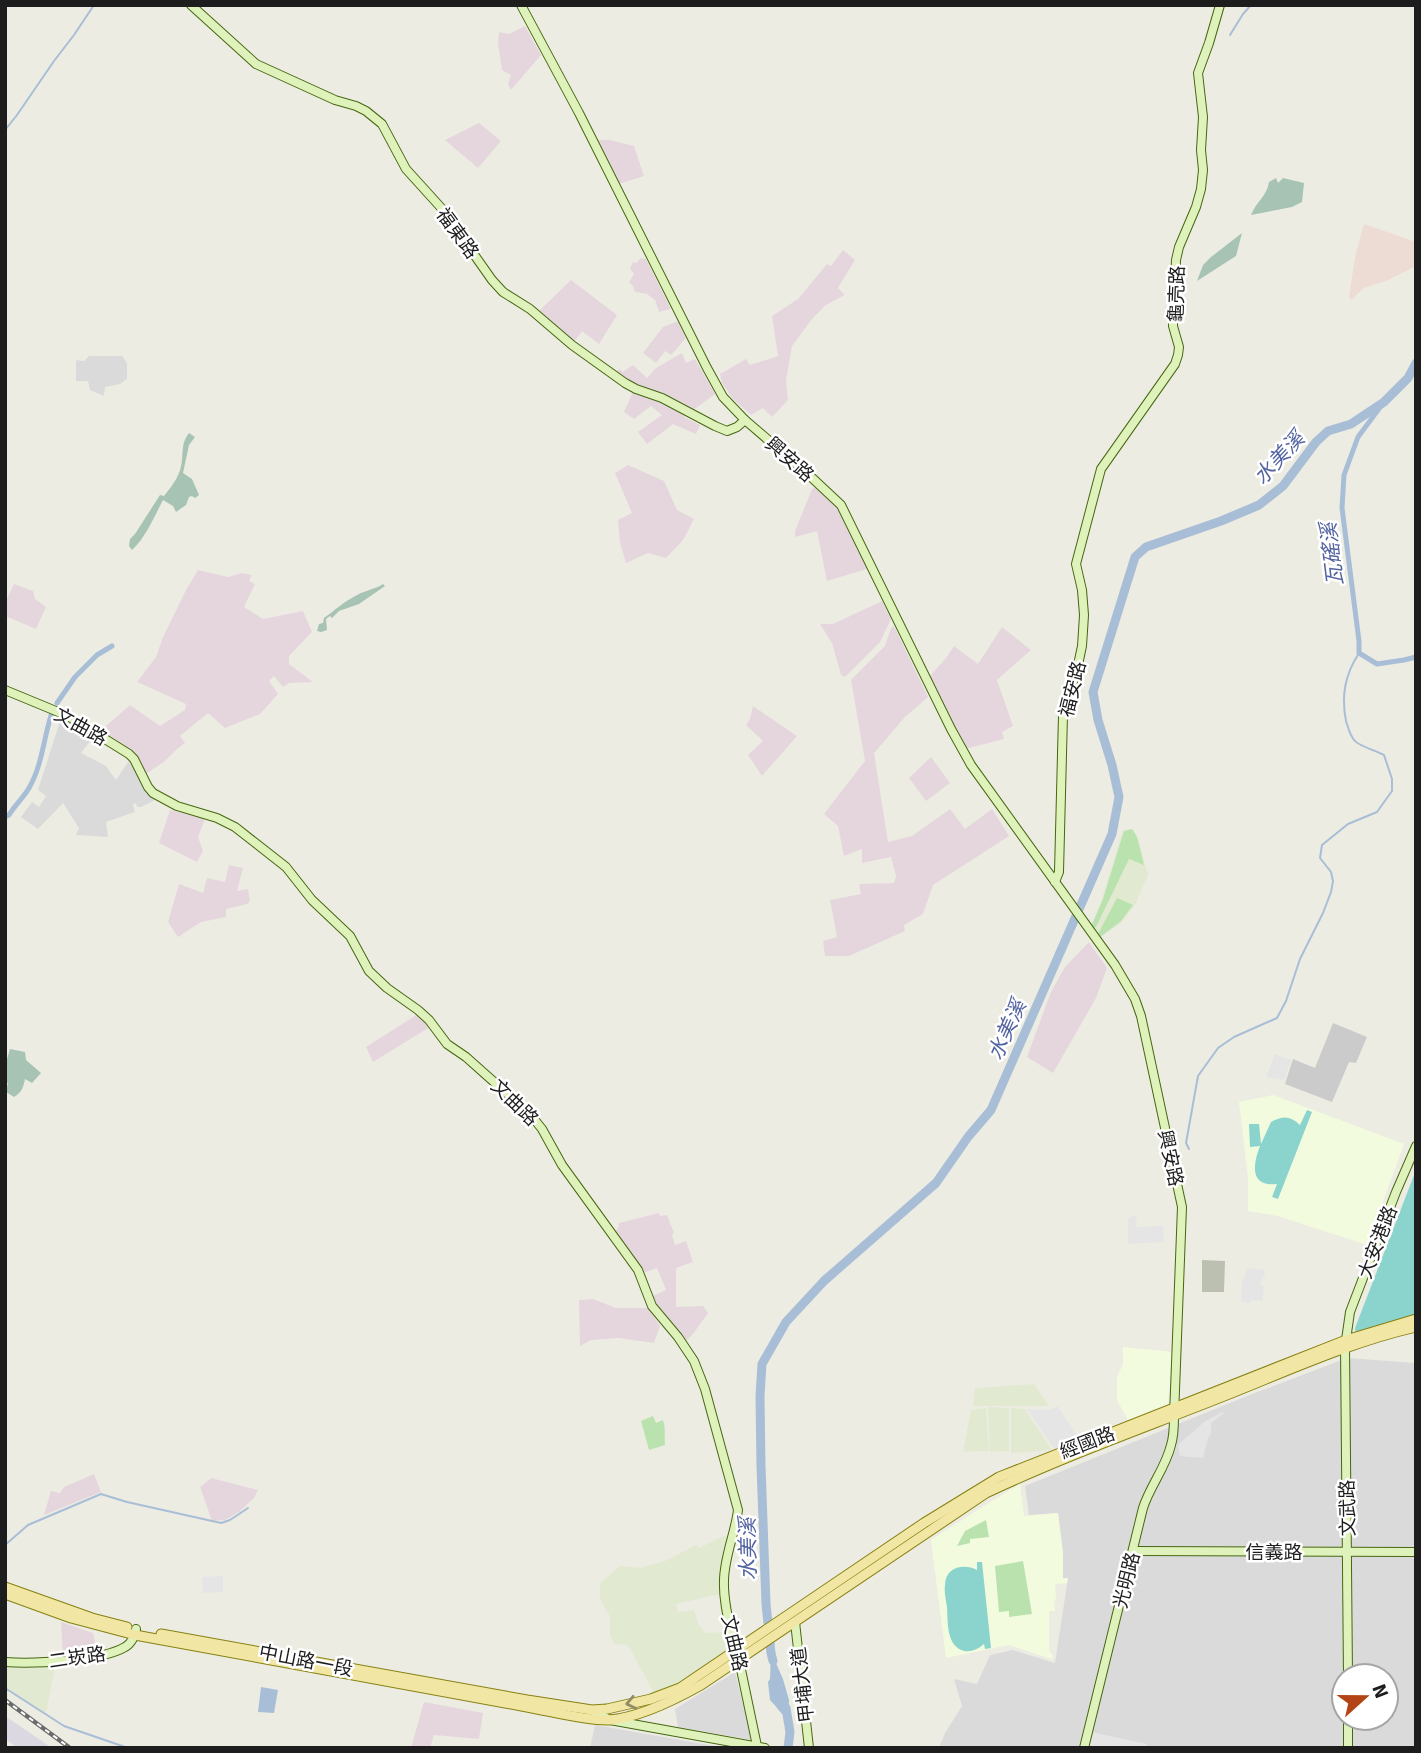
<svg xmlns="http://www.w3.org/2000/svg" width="1421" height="1753" viewBox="0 0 1421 1753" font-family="Signika,'Noto Sans TC',sans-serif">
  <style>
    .residential { fill: #dbdada; fill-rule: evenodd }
    .commercial { fill: #ecdcd4 }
    .industrial { fill: #e5d6de }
    .education { fill: #f3fbde }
    .religious { fill: #cbcbcb }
    .construction { fill: #bbc0b0 }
    .farmland { fill: #e1ead1 }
    .grass { fill: #b9e2ae }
    .cemetery { fill: #a7c3b4 }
    .pitch { fill: #8ad4cd }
    .parking { fill: #e5e5e5 }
    .plaza { fill: #dbd8e2 }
    .water { fill: #a8bed6 }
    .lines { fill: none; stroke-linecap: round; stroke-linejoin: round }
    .stream { stroke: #a8bed6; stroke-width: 2 }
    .canal { stroke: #a8bed6; stroke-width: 5 }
    .river { stroke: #a8bed6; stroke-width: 9 }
    .secondary-casing { stroke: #446710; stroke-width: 10 }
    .primary-casing { stroke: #858110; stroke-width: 11 }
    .secondary { stroke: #e0f2bc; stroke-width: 8 }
    .primary { stroke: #f1e6a4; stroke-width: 9 }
    .rail-casing { stroke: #6b6b6b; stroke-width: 4.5 }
    .rail { stroke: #fff; stroke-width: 2; stroke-dasharray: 5; stroke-linecap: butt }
    .oneway { stroke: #928c67 }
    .labels { text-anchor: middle; stroke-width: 5; stroke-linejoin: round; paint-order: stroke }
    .street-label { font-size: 19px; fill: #1d1d1d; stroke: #fff }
    .water-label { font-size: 21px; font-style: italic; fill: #5464a1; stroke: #fff }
  </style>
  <rect width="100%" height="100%" fill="#edece3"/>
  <!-- residential -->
  <g class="residential">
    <polygon points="89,356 122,356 127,363 127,379 120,384 105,387 104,396 90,390 88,381 76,381 76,360 84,361"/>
    <polygon points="62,715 94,736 81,753 106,766 116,780 130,759 157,799 141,807 137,807 136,803 133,804 135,812 106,822 108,837 76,835 79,828 63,803 38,829 21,817 32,802 39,807 46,796 38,790"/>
    <path d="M1347,1358L1416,1363V1748H939L945,1733L962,1706L954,1679L977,1684L990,1655L1013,1650L1055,1663L1068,1578H1063V1553L1058,1513L1029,1515L1025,1486L1252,1394ZM1344,1676H1386V1718H1344Z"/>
    <polygon points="735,1672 752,1740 678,1727 675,1709"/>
    <polygon points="595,1725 726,1748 590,1748"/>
  </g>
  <!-- commercial -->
  <polygon class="commercial" points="1364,224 1416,242 1416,266 1386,281 1364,288 1351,300 1349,297 1355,257"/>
  <!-- industrial -->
  <g class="industrial">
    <polygon points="525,26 541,55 511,90 508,84 511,75 502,70 501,64 498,43 499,32 509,34"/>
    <polygon points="479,123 501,141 478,168 445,140"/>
    <polygon points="597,140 610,140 634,146 644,176 619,184"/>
    <polygon points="843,250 855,260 838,288 845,295 826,305 812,319 792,346 786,380 788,400 772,417 763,408 751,415 733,399 722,383 720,374 746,359 750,365 778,356 772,316 798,299 827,264 831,266"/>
    <polygon points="641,258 646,259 671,309 659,312 655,300 647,294 635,292 633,286 629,282 634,274 630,268 633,262 636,263"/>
    <polygon points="571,280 617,315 599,344 582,331 573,343 539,311"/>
    <polygon points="678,321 686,338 671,355 665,351 656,363 643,353 663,327"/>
    <polygon points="682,353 686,363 695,359 715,394 684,417 700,425 696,434 673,424 647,444 638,432 662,415 651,406 634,419 624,412 636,385 614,373 620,369 623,372 633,365 647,378 656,368"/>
    <polygon points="628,465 664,481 677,510 694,519 683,540 666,558 648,553 626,563 620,543 618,520 632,513 615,473"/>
    <polygon points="819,486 841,508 870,568 827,581 817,531 795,537 795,531 812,489"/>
    <polygon points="198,570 228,577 242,573 252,575 249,581 255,584 244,607 263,619 303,611 312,632 289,656 289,664 313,682 289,683 283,687 274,676 269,681 278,694 260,714 225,728 208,713 180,736 185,743 176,750 165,761 146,774 140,764 99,732 130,705 160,726 185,710 186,704 137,682 156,657 163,637 186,590"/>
    <polygon points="14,584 33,591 35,599 46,607 36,629 5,616 5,603"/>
    <polygon points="882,601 891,619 880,642 845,677 841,675 832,643 820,624 833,624"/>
    <polygon points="894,626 928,697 905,717 874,753 888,842 912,836 950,809 965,829 992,809 1009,836 933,885 923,914 904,925 905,931 849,956 825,956 823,941 837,937 830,900 861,894 859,884 894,883 896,876 891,857 862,863 862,849 844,856 838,826 824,814 865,761 851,680 885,646 891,628"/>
    <polygon points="1002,627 1031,650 997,680 1013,726 1002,732 1004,739 965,749 929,677 947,657 954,646 978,664"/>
    <polygon points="753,706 797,736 762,776 748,755 763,741 746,725 750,719"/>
    <polygon points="931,757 950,783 926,801 909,778"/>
    <polygon points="170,810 205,819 198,837 203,851 197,862 159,843"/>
    <polygon points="229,865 243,868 237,891 248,889 250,901 247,904 226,909 226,917 201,922 178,937 168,922 179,884 203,893 207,878 225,882"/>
    <polygon points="1089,942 1107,968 1096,998 1053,1073 1027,1057 1051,992 1065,967"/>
    <polygon points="418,1014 430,1027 373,1062 366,1047"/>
    <polygon points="659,1213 660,1216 667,1215 674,1233 672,1235 675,1245 686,1241 693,1262 676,1268 676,1307 703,1306 708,1313 693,1334 684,1343 658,1307 653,1296 666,1290 657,1268 643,1273 641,1267 615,1231 618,1229 619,1223"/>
    <polygon points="593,1299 616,1308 648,1308 660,1326 654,1343 619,1338 591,1340 580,1346 579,1300"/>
    <polygon points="94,1474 101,1492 44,1515 51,1491 60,1493 64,1487"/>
    <polygon points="211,1478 258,1490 254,1498 239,1512 225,1520 212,1521 200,1487"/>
    <polygon points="61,1622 93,1633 97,1652 63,1656"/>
    <polygon points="424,1702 483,1713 479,1739 434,1735 430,1748 411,1748"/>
  </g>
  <!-- education -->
  <g class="education">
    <polygon points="1273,1095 1404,1144 1367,1245 1278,1216 1248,1211 1248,1177 1239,1102"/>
    <polygon points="1123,1347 1173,1352 1168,1405 1128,1420 1117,1400 1117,1377 1123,1364"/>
    <polygon points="1020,1484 1024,1516 1058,1513 1063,1553 1063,1578 1068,1578 1067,1583 1055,1584 1056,1599 1054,1601 1055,1611 1049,1611 1049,1651 1053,1656 1052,1659 1009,1645 946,1658 931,1540 979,1509"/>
  </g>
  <!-- religious -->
  <polygon class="religious" points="1333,1023 1367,1037 1356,1063 1349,1062 1332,1102 1285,1084 1293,1059 1315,1068"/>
  <!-- construction -->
  <polygon class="construction" points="1202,1260 1225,1261 1224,1292 1202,1292"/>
  <!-- farmland -->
  <g class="farmland">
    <polygon points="1133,829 1139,842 1148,875 1136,903 1122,922 1100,938 1091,926 1102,899 1123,830"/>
    <polygon points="1034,1384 1049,1406 973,1406 975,1388"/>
    <polygon points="988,1407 1009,1408 1009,1451 990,1452"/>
    <polygon points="986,1408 989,1451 963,1452 971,1410"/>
    <polygon points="1011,1408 1025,1409 1052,1450 1011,1453"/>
    <polygon points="730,1536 724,1559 720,1594 676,1604 678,1612 694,1610 698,1623 705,1633 726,1632 729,1649 673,1687 654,1693 628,1645 614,1644 610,1636 610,1617 600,1598 600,1583 620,1566 640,1568 665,1561 696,1545 699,1548 721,1537"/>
    <polygon points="55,1666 46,1714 5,1687 5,1667 29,1668"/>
  </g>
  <!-- grass -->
  <g class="grass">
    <polygon points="1132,829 1137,837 1144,865 1129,859 1096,927 1093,928 1091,927 1103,899 1124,831"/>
    <polygon points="1117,898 1133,905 1121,921 1100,937 1098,934"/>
    <path d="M653,1416L656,1423L663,1420C666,1429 664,1436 665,1445L649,1450L641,1421Z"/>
    <polygon points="986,1520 989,1537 970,1539 970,1543 957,1546 965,1531"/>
    <polygon points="1023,1561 1032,1614 1009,1617 1009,1611 999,1612 995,1566"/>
  </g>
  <!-- cemetery -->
  <g class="cemetery">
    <path d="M1276,178L1278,183L1283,178L1304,183L1302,202L1292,207L1251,215C1256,202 1267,196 1269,182Z"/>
    <polygon points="1242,233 1236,256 1197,281 1203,265 1211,257"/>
    <path d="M189,433L195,437L189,445L183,473L192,479L199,495L195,498L192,496L189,497L186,505L176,512L173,506L163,500C154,517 146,537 132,550L129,546L130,539L135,534L160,495L164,496C173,485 181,474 182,460C183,449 182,442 189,433Z"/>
    <path d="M383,584L385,586L359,604L339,611L332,618L330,616L326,619L327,630L321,632L317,631L319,624L323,623L324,618C335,610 345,601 357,595C366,590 376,589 383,584Z"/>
    <path d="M10,1049L25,1052L26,1060L41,1073L32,1083L25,1079C23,1088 22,1092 14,1097L6,1092L8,1083L5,1082V1066Z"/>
  </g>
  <!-- pitch -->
  <g class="pitch">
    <path d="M1307,1110L1312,1112L1278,1199L1272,1197L1277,1184C1249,1187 1253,1164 1260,1146L1250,1147L1249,1124H1259L1261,1144L1271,1122C1283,1115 1291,1116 1300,1125Z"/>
    <polygon points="1416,1170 1416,1315 1356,1334 1355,1328"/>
    <path d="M977,1562H982L991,1648L985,1649L984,1644C978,1649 972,1652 964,1651C946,1646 948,1622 947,1607C946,1600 944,1592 945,1585C945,1567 964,1563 977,1570Z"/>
  </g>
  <!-- parking -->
  <g class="parking">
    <polygon points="1275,1054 1291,1060 1284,1080 1266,1077"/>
    <polygon points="1136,1215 1137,1227 1163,1226 1164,1242 1128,1244 1128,1220 1130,1217"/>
    <polygon points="1248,1268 1264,1270 1265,1277 1262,1277 1261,1285 1264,1286 1262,1301 1251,1300 1250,1303 1241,1302 1242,1282"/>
    <polygon points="1057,1406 1081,1441 1056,1451 1027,1409 1051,1410"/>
    <polygon points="1222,1412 1224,1413 1211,1423 1211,1434 1208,1438 1203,1458 1180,1456 1178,1445 1204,1422"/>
    <polygon points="223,1576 223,1592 203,1593 202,1577"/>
    <polygon points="1091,1732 1147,1744 1146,1748 1101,1748 1088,1745"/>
  </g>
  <!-- plaza -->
  <polygon class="plaza" points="5,1716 52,1748 18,1748 5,1739"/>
  <!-- water -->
  <g class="water">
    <path d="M771,1652L783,1679L789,1700L788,1720C781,1714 777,1707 770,1700L768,1682L770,1679Z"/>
    <polygon points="261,1687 278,1690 274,1713 258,1712"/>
  </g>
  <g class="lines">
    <!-- stream -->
    <g class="stream">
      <polyline points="1230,35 1243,14 1251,5"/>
      <polyline points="5,130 17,115 54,61 74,35 94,5"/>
      <path d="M1189,1149L1186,1143L1198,1076L1218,1048L1234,1037L1277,1018L1286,1001L1300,959L1323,913L1331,892L1333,881L1331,872L1320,858L1322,845L1348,824L1377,812L1392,791V779L1384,755C1377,751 1359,746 1355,741C1350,736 1348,727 1346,721C1341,695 1345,675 1359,653"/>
      <polyline points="5,1545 28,1525 101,1494 127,1502 221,1523 230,1520 248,1508"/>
      <polyline points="5,1688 64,1726 128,1748"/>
    </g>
    <!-- canal -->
    <g class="canal">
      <polyline points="1384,402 1358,437 1344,475 1342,508 1359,641 1359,653 1377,664 1404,660 1416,657"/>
      <polyline points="57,703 75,677 97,655 112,646"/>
      <path d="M5,817L9,815C15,805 24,797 29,788C43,764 44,734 53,709"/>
    </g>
    <!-- river -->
    <g class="river">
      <polyline points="773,1661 771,1653 766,1604 761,1466 760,1396 762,1364 786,1322 824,1281 936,1183 968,1137 991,1110 1112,834 1119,797 1112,765 1098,720 1093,692 1135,557 1146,547 1221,521 1259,505 1283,486 1316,442 1328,431 1351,424 1384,402 1408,378 1416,363"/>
      <polyline points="786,1708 790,1732 788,1748"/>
    </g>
    <defs>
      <g id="secondary">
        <polyline points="191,5 256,64 335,100 356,106 366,111 382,124 406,169 454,222 463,233 473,253 492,280 503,292 530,309 572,345 625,383 636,389 662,398 715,426 727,431 737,427 745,420"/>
        <path d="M521,5L579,113L707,368L723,397L745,420L809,475L841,505L951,729L971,765L1115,965L1135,999L1141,1016L1182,1207L1174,1416C1174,1425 1174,1436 1171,1445C1166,1467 1150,1486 1143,1508L1084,1748"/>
        <path d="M5,690L68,716L129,754L134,759L148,787L153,793L177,806L217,818L235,827L286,867L312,900L350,936L369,971L387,988L418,1010L429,1020L447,1044L466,1057L530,1114L542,1129L562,1165L638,1270L652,1306L678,1337L694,1361L705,1389L738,1510C735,1534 724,1557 724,1581C723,1604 731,1629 735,1652L739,1660L757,1746"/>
        <polyline points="1055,882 1059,872 1063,715 1078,665 1082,646 1083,631 1084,615 1082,590 1076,564 1101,469 1175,364 1178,355 1179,347 1173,326 1176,260 1179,247 1196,207 1201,189 1203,170 1201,150 1203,117 1198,73 1209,43 1220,5"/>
        <polyline points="1133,1551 1416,1552"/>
        <polyline points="795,1622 809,1748"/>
        <path d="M5,1662C33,1664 102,1661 125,1647C131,1644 135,1636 136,1629"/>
        <polyline points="1348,1676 1345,1347 1350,1312 1396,1192 1416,1146"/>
        <polyline points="592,1710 610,1720 765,1748"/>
        <polyline points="1348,1748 1348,1718"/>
      </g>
      <g id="primary">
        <polyline points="5,1587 92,1618 127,1627"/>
        <path d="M5,1594L71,1618L135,1635L527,1707C550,1711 586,1721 609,1720C638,1718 676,1699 701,1685L986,1493C1060,1458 1138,1430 1214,1400C1281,1374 1346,1343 1416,1327"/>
        <polyline points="161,1634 527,1700 592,1710 607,1709 651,1699 680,1688 924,1523 999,1477 1346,1340 1416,1319"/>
      </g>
    </defs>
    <!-- secondary casing -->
    <use href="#secondary" class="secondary-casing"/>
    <!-- primary casing -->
    <use href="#primary" class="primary-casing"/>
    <!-- secondary -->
    <use href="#secondary" class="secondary"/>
    <!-- primary -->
    <use href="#primary" class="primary"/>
    <defs>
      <polyline id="rail" points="5,1700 70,1748"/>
    </defs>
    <!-- rail casing -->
    <use href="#rail" class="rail-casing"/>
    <!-- rail -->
    <use href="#rail" class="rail"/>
  </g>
  <!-- one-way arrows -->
  <defs><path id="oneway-chevron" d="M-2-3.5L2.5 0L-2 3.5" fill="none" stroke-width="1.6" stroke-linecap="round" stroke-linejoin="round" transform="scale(1.75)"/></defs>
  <use class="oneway" href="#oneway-chevron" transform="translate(631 1703) rotate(168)"/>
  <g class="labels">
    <!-- street labels -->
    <g class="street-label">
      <text transform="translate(458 233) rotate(54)" y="7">福東路</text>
      <text transform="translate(1176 294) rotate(-88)" y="7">龜壳路</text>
      <text transform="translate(790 459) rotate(41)" y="7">興安路</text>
      <text transform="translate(1072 689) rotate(-76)" y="7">福安路</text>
      <text transform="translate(81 726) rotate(29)" y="7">文曲路</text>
      <text transform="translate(515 1102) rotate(44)" y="7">文曲路</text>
      <text transform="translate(1171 1158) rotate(78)" y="7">興安路</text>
      <text transform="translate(1377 1242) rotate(-69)" y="7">大安港路</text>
      <text transform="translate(1087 1442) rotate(-21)" y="7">經國路</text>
      <text transform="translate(1347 1508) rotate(-91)" y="7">文武路</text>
      <text x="1274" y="1559">信義路</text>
      <text transform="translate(1126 1580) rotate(-76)" y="7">光明路</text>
      <text transform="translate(735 1643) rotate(77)" y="7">文曲路</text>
      <text transform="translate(77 1657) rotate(-8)" y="7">二崁路</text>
      <text transform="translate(306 1660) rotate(11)" y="7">中山路一段</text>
      <text transform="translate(802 1685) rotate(-97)" y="7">甲埔大道</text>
    </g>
    <!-- water labels -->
    <g class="water-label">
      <text transform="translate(1279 458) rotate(-47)" y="7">水美溪</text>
      <text transform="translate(1332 554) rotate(-97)" y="7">瓦磘溪</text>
      <text transform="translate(1007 1030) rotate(-66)" y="7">水美溪</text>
      <text transform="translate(748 1549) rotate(-91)" y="7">水美溪</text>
    </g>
  </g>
  <!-- border -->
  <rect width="1421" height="1753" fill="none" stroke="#1d1d1d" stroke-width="14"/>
  <!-- north arrow -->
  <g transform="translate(1365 1697) rotate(69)"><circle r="33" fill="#ffffff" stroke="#a5a5a5" stroke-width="2"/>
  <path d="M0-5L12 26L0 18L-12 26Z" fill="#b44415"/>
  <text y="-10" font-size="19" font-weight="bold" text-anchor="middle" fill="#1d1d1d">N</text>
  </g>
</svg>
